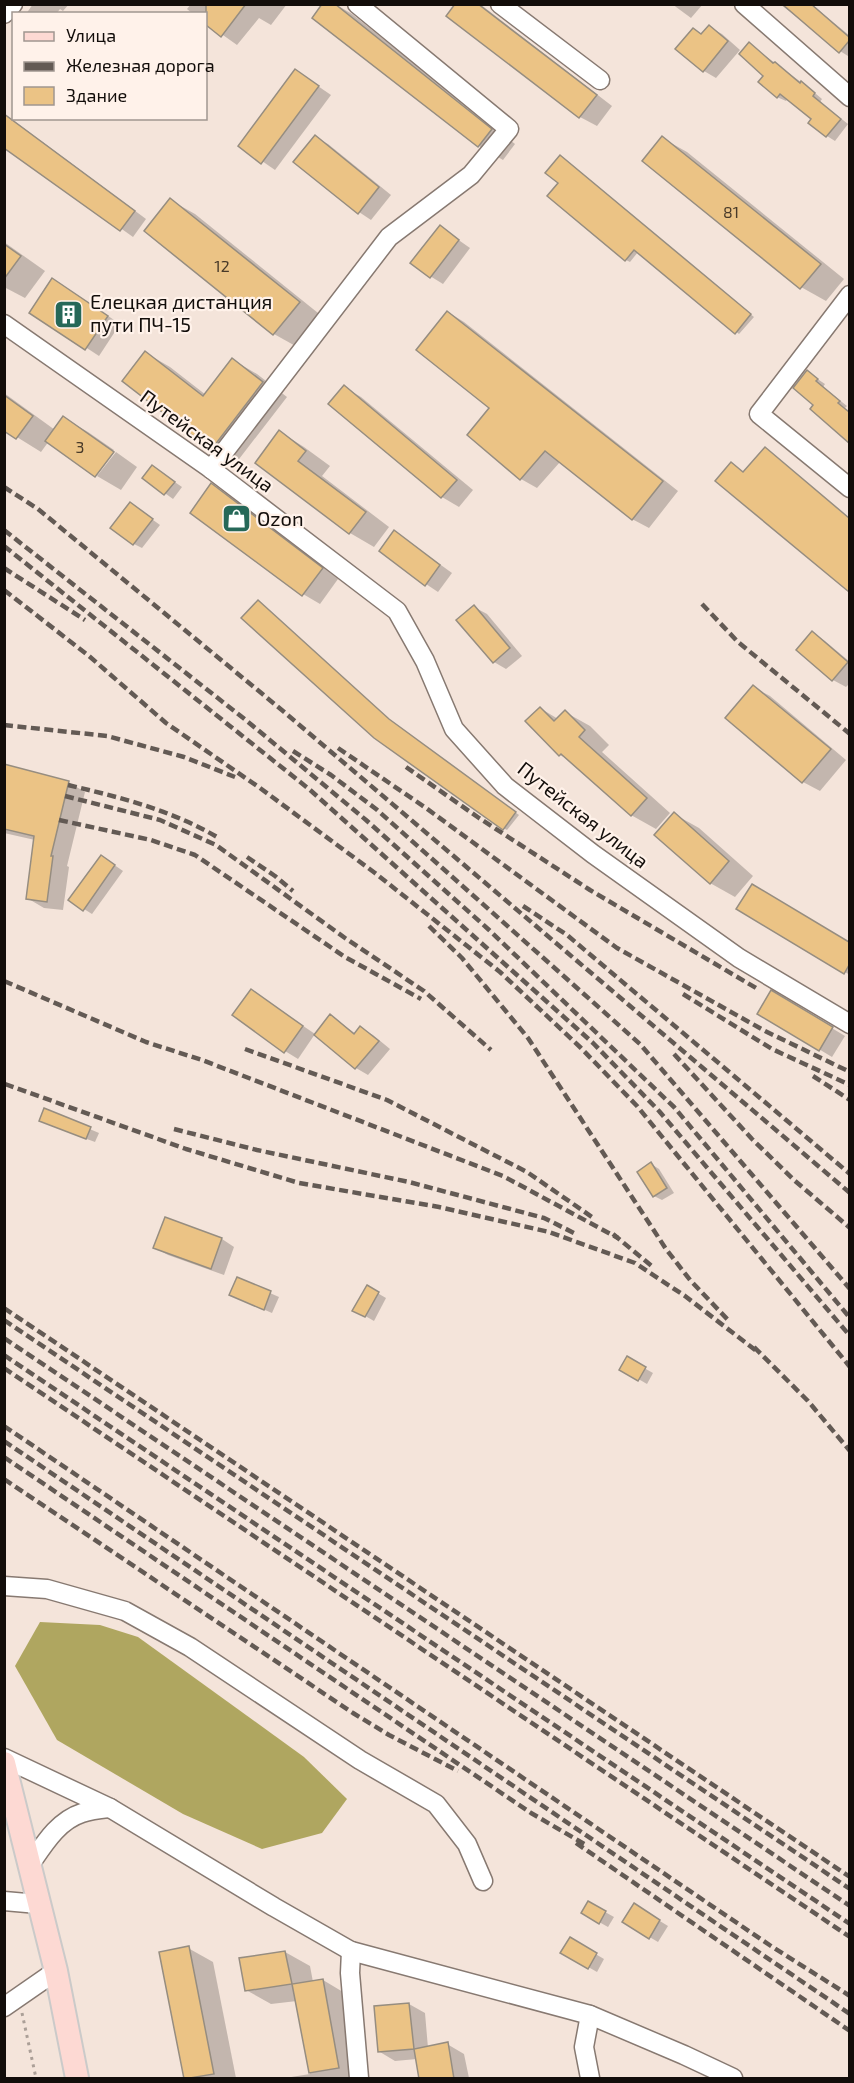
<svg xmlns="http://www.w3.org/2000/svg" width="854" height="2083" viewBox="0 0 854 2083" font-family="'Exo 2',sans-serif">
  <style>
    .forest { fill: #afa660 }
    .shadow { fill: #0003 }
    .building { fill: #ebc385; stroke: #968d80; stroke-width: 1.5 }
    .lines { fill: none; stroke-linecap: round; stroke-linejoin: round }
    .minor-casing { stroke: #877971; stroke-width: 21 }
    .major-casing { stroke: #cbcac9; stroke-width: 26 }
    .path { stroke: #ab9f97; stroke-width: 3; stroke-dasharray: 3 4.5; stroke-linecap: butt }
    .minor { stroke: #fff; stroke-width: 18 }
    .major { stroke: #fdd9d3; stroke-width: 22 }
    .rail { stroke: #635a54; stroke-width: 4.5; stroke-dasharray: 9 4.5; stroke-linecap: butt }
    .labels { text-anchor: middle; stroke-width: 4.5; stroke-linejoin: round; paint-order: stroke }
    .number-label { font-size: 16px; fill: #483a29 }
    .poi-label { font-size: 20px; fill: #120d0a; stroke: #fff2ea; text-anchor: start }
    .street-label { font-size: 20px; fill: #120d0a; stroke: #fff2ea }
  </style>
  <rect width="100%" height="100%" fill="#f4e4da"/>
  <!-- forest -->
  <polygon class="forest" points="40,1622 100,1625 138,1637 304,1757 347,1799 322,1833 262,1849 183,1814 57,1740 15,1666"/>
  <!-- shadow -->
  <g class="shadow">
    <polygon points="33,4 69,4 63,11 60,9 56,14 26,14"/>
    <polygon points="191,4 287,4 271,25 259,18 237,45 206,23 206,14 193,14 187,9"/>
    <polygon points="335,4 352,14 515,144 503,160 479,146"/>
    <polygon points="457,4 480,4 612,106 597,126 580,117 448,16"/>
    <polygon points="672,4 703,4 691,18"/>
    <polygon points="780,4 811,4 850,36 850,55 848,56 840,51"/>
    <polygon points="709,27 722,34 740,50 716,78 704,71 694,30 703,35"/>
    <polygon points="749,44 809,88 822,99 820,102 848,124 835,141 827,136 813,119 788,98 786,101 777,97"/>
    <polygon points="296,71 331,95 275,170 240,146"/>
    <polygon points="4,113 146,219 133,237 4,145"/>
    <polygon points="315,137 328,144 391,195 371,220 359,212"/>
    <polygon points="662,138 687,152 844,279 826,301 801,287"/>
    <polygon points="564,159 754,317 739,334 638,252 630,262 626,260 549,196 560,182"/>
    <polygon points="170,200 195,214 323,317 299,348 274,334 146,231"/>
    <polygon points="440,227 470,248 443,284 430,276"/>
    <polygon points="4,242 45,271 25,298 4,287"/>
    <polygon points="65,287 120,324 99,356 32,312"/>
    <polygon points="448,312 464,322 678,491 649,528 632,519 560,462 537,488 521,479 469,435 492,408"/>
    <polygon points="146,353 170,367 206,395 233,360 257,374 287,397 236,463 212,449"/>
    <polygon points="807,372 825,384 823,387 847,406 845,408 850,412 850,441 812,409 815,405"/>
    <polygon points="344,387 361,397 473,490 459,507 442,497 330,403"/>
    <polygon points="4,393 55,430 64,418 88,432 114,450 95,475 49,441 41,452 4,429"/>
    <polygon points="280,432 304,447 330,466 322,476 389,527 374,547 350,533 257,463"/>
    <polygon points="769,451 850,519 850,590 718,481 744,474"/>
    <polygon points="116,452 137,467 121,490 97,476"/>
    <polygon points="153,467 182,487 173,499 144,478"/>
    <polygon points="212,485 228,495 338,579 320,604 303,594 192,512"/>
    <polygon points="131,504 160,525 142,548 134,544"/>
    <polygon points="395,532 452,573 438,592 426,584"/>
    <polygon points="474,607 487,614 522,656 506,669 494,662"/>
    <polygon points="813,633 825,641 850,662 850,683 846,687 833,680 798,650"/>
    <polygon points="753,687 770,696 846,760 820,791 803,782 727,718"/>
    <polygon points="540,708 558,719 565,712 590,726 609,745 602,752 670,813 656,829 631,815 571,761 560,755 527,721"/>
    <polygon points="393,723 519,815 507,830 503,828"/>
    <polygon points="4,766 68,782 85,792 67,866 69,867 63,910 44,908 27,898 35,840 4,833"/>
    <polygon points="674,814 699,828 753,876 735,897 710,883"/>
    <polygon points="110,862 123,871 92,914 84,909"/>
    <polygon points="776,900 850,944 850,975 738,909"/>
    <polygon points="252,991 315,1034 298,1059 285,1051"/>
    <polygon points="772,992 845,1036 832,1057 759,1013"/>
    <polygon points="331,1016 356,1034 361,1028 373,1035 390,1049 368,1075 356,1068 316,1034"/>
    <polygon points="45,1110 99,1133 95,1142 49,1125"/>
    <polygon points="651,1164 659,1169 674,1193 662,1200 654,1196"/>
    <polygon points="165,1219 222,1239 234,1247 224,1275 168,1255 155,1248"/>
    <polygon points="238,1279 279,1297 272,1313 239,1299"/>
    <polygon points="367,1287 386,1298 374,1321 355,1310"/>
    <polygon points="628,1359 653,1373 647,1384 621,1369"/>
    <polygon points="589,1903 614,1917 608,1927 583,1913"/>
    <polygon points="634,1905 668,1926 658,1942 624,1922"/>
    <polygon points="570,1939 604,1959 597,1972 562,1952"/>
    <polygon points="188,1948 213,1962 236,2078 186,2078"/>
    <polygon points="285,1952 310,1966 313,1982 323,1980 348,1995 362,2078 285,2078 310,2074 297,2001 271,2004 246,1990"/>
    <polygon points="409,2004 425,2013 428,2048 447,2044 464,2054 469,2078 420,2078 417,2059 395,2061 380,2052"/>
  </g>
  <!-- building -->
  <g class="building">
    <polygon points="206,4 246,4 221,37 206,25"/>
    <polygon points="322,4 335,4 492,129 478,147 312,18"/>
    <polygon points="455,4 478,4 597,95 579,118 446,16"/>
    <polygon points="782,4 811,4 849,37 849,41 839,53"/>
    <polygon points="709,25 728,41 703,72 675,49 693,28 701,34"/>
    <polygon points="749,42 773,63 775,62 800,83 801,81 815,93 813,96 841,119 826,137 808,123 811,119 780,94 777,98 758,82 763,76 739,54"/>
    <polygon points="295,69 319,86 261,164 238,146"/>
    <polygon points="4,114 135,211 120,231 4,148"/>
    <polygon points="315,135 379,187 358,214 293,162"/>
    <polygon points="662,136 821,264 800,289 642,161"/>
    <polygon points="560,155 751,314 735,334 634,250 625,261 547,196 558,183 545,173"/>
    <polygon points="170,198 300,302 273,335 144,231"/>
    <polygon points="440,225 459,240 430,278 410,263"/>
    <polygon points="4,244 21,256 4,279"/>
    <polygon points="52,278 108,316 85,350 29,313"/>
    <polygon points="447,311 663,481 632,520 545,451 520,480 467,435 489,408 416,350"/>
    <polygon points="145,351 203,396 232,358 263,382 211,450 122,381"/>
    <polygon points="807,370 818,379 816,381 840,401 838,403 849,412 849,443 810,409 813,405 793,388"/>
    <polygon points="344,385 457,480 441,498 328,404"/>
    <polygon points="4,395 33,416 16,439 4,431"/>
    <polygon points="63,416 114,452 95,477 45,441"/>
    <polygon points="279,430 306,451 298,461 366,512 349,534 255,463"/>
    <polygon points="765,447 849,518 849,592 715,481 731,462 743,472"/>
    <polygon points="152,465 175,482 164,495 142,478"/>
    <polygon points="211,483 323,568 302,596 190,513"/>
    <polygon points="130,502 153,519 133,545 110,528"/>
    <polygon points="394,530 440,565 425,586 379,551"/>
    <polygon points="258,600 389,719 516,812 503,830 374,738 241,618"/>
    <polygon points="474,605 510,648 493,663 456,620"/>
    <polygon points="812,631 848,662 832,681 796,650"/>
    <polygon points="753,685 831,749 802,783 725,718"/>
    <polygon points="540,707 554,721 565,710 585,730 579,737 647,798 631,816 561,754 559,756 525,721"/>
    <polygon points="4,764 69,781 51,856 53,856 47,902 26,899 34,836 4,829"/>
    <polygon points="674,812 729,861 710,884 654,835"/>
    <polygon points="101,855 115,865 83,911 68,900"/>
    <polygon points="752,884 849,942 849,965 844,974 736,909"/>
    <polygon points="251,989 303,1026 284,1053 232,1015"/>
    <polygon points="771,990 833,1027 819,1051 757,1014"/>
    <polygon points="330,1014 354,1034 360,1026 379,1041 355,1069 314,1035"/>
    <polygon points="44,1108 91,1127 86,1139 39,1121"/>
    <polygon points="651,1162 667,1188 653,1197 637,1172"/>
    <polygon points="165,1217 222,1238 211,1269 153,1248"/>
    <polygon points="237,1277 271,1291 264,1310 229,1295"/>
    <polygon points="367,1285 379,1292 365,1317 352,1311"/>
    <polygon points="627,1356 646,1367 638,1381 619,1370"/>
    <polygon points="588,1901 606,1911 599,1924 581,1913"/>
    <polygon points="634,1903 660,1920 649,1939 622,1922"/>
    <polygon points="570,1937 597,1953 588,1969 560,1953"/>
    <polygon points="189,1946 214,2074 184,2079 159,1952"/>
    <polygon points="285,1951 292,1984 245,1991 239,1958"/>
    <polygon points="323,1979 339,2068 309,2073 292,1984"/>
    <polygon points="409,2003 414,2049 378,2052 374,2006"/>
    <polygon points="448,2042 454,2079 419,2079 414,2049"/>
  </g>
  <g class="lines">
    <defs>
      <g id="minor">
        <polyline points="500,4 600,80"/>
        <polyline points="744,4 850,97"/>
        <polyline points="4,14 13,4"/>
        <polyline points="850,295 759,414 850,488"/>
        <polyline points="4,324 211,469 397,611 425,661 454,729 505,786 593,854 739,958 850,1024"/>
        <polyline points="211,469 389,237 471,175 509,129 357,4"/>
        <polyline points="4,1586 47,1589 125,1611 190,1647 360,1760 436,1804 467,1844 483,1881"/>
        <polyline points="4,1758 110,1808 274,1907 351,1951 590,2015 684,2055 733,2078"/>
        <path d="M29,1866C43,1846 57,1821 82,1813C91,1810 101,1809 110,1808"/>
        <polyline points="4,1901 38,1904"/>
        <polyline points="351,1951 350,1973 359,2078"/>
        <polyline points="4,2007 56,1971"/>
        <polyline points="590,2015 584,2047 590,2078"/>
      </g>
      <polyline id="major" points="4,1763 56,1971 77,2078"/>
    </defs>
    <!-- minor casing -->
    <use href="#minor" class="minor-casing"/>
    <!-- major casing -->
    <use href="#major" class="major-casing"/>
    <!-- path -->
    <polyline class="path" points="22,2013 36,2078"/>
    <!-- minor -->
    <use href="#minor" class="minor"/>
    <!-- major -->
    <use href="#major" class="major"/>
    <!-- rail -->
    <g class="rail">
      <polyline points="4,487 38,509 283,711 850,1193"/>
      <polyline points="4,530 247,721 366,820 488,929 674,1107 850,1318"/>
      <polyline points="4,546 309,789 593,1043 659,1111 850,1336"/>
      <polyline points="4,568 85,620"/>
      <polyline points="4,590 89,656 166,723 260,788 375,873 500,972 581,1048 637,1106 850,1367"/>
      <polyline points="702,604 738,642 850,734"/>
      <polyline points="4,725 107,736 184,757 235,777"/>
      <polyline points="338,748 426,808 617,948 765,1031 850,1072"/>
      <polyline points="293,751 331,775 376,809 640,1044 850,1289"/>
      <polyline points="406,767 479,818 590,890 756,988"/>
      <path d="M68,785C119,797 171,810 217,837"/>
      <polyline points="65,796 160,820 216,845 345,938 424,991 491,1050"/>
      <polyline points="59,820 151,840 195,855 345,957 421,999"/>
      <polyline points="247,857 275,876 293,891"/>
      <polyline points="523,906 567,935 850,1174"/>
      <polyline points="429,926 462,958 528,1038 666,1249 690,1280 729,1321"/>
      <polyline points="4,981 146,1042 202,1060 503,1176 618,1238"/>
      <polyline points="683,994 772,1049 850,1085"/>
      <polyline points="245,1049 387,1100 527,1172 592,1217"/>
      <polyline points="674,1054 752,1139 794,1180 850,1228"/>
      <polyline points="813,1076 850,1100"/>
      <polyline points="5,1084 186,1149 299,1183 439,1207 549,1232 635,1263 685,1296 759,1353"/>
      <polyline points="174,1129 257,1150 409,1182 544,1218 576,1234"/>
      <polyline points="613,1234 654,1268"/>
      <polyline points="4,1308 850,1877"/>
      <polyline points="4,1320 850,1889"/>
      <polyline points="4,1338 850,1906"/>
      <polyline points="754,1347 808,1401 850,1451"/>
      <polyline points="4,1355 850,1924"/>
      <polyline points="4,1368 850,1937"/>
      <polyline points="4,1426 771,1946 850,1996"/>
      <polyline points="4,1441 850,2014"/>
      <polyline points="4,1457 531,1813 586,1845"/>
      <polyline points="4,1479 353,1713 389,1735 458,1771"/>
      <polyline points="576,1843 850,2031"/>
    </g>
  </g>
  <!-- icons -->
  <defs>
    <symbol id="building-square" viewBox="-11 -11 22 22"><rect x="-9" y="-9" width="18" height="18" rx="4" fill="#266858" stroke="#fff2ea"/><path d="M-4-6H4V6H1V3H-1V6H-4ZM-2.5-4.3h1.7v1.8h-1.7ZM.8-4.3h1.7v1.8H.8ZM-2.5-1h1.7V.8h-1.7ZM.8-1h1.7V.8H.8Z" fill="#fff"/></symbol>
    <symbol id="shop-square" viewBox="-11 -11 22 22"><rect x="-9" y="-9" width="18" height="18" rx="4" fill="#266858" stroke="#fff2ea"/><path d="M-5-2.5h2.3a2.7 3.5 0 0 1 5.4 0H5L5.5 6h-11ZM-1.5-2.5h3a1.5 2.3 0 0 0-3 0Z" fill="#fff"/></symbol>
  </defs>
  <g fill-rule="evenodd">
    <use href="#building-square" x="52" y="298" width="33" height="33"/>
    <use href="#shop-square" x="220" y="502" width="33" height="33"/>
  </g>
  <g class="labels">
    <!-- number labels -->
    <g class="number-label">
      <text x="731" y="218">81</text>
      <text x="222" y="272">12</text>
      <text x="80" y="453">3</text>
    </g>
    <!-- poi labels -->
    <g class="poi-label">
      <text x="90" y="309">Елецкая дистанция<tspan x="90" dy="23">пути ПЧ-15</tspan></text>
      <text x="257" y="526">Ozon</text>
    </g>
    <!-- street labels -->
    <g class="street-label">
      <text transform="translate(207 441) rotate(36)" y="7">Путейская улица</text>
      <text transform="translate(583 815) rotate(38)" y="7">Путейская улица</text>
    </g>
  </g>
  <!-- border -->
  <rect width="854" height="2083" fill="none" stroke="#120d0a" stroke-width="12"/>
  <!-- legend -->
  <rect x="12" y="12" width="195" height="108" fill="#fff2ea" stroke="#a09690" stroke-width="1.5"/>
  <rect x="24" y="32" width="30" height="9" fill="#fdd9d3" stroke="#a09690" stroke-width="1.5"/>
  <text x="66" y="42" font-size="18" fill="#120d0a">Улица</text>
  <rect x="24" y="62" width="30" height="9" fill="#635a54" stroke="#a09690" stroke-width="1.5"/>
  <text x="66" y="72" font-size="18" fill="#120d0a">Железная дорога</text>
  <rect x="24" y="87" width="30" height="18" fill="#ebc385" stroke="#a09690" stroke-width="1.5"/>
  <text x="66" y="102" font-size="18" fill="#120d0a">Здание</text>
</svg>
